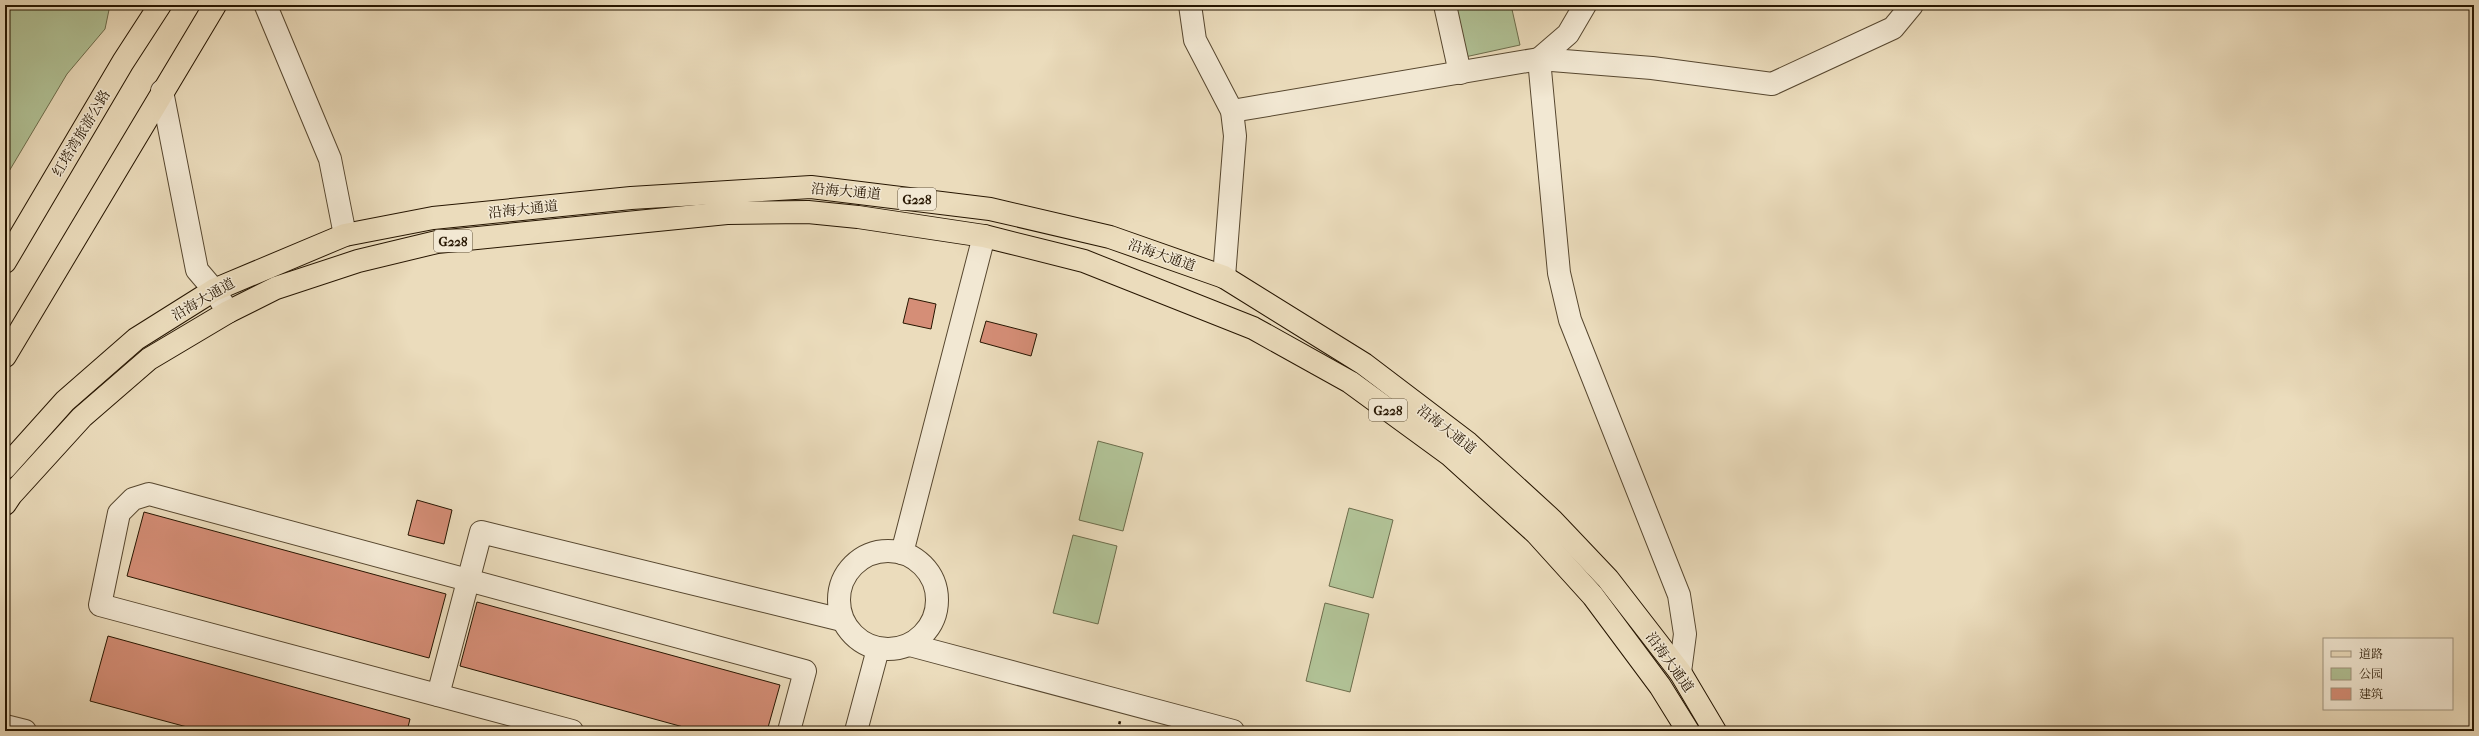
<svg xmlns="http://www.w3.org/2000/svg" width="2479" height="736" viewBox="0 0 2479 736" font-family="'IM FELL French Canon','Noto Serif SC',serif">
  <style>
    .green { fill: #b1c296; stroke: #6c6c4b }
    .building { fill: #d58e77; stroke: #261500 }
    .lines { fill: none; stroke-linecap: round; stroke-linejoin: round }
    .minor-casing { stroke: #57472f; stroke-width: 24 }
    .major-casing { stroke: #261500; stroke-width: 24 }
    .highway-casing { stroke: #261500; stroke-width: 24 }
    .path { stroke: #261500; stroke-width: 2.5; stroke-dasharray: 3 2; stroke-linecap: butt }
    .minor { stroke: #f2e8d3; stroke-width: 22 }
    .major { stroke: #ebdcbc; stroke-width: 22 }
    .highway { stroke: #ebdcbc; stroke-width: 22 }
    .labels { text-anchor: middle; stroke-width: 3; stroke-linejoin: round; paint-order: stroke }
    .shield { fill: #f2e8d3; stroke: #63543f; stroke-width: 1 }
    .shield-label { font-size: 13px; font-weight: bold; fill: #261500 }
    .street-label { font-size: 14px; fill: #261500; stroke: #f2e8d3 }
  </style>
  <rect width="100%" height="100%" fill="#ebdcbc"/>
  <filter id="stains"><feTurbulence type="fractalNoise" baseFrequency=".005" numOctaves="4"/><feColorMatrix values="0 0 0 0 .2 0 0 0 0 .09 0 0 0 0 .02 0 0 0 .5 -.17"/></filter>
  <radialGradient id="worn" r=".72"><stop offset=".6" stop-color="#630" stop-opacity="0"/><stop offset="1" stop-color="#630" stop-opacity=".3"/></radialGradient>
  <!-- green -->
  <g class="green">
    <polygon points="5,5 110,5 105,29 67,74 5,178"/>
    <polygon points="1453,5 1511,5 1520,45 1465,57"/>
    <polygon points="1098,441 1143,453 1123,531 1079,520"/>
    <polygon points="1349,508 1393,520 1373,598 1329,586"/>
    <polygon points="1073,535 1117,546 1098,624 1053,613"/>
    <polygon points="1325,603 1369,614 1350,692 1306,681"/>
  </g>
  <!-- building -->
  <g class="building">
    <polygon points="909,298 936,304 931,329 903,323"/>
    <polygon points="986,321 1037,334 1031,356 980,342"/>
    <polygon points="417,500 452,510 444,544 408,535"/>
    <polygon points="144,512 446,594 429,658 127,576"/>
    <polygon points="477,602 780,685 767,731 698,731 460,666"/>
    <polygon points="108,636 410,719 407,731 202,731 90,701"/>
  </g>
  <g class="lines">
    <defs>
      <g id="minor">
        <polyline points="1190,5 1195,40 1232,111 1235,136 1224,277"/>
        <polyline points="1445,5 1460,73"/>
        <polyline points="1585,5 1568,34 1539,59 1559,273 1570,320 1679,595 1685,634 1680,672"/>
        <polyline points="266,6 330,159 345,235"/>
        <polyline points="162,91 197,270 214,290 228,312"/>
        <polyline points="1232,111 1539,59 1652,68 1772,84 1893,28 1912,5"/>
        <circle cx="888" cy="600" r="49"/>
        <polyline points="902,553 984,236"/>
        <polyline points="910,645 1233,731"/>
        <polyline points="438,695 481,532 842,620"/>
        <polyline points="5,726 25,731"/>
        <polyline points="572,731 100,605 119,513 133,499 149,494 805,671 789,731"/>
        <polyline points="856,731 878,649"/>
      </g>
      <g id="major">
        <polyline points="5,262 123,62 160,5"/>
        <polyline points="5,356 215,5"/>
      </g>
      <g id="highway">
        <polyline points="5,468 65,401 136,339 214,290 345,235 433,218 631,198 811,187 990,209 1110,237 1224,277 1364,364 1468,443 1552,520 1608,579 1680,672 1715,731"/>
        <polyline points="5,504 11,495 82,417 149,359 228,312 276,288 358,261 437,242 727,213 808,212 858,217 984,236 1084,261 1253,328 1350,382 1450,455 1536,533 1593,596 1660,686 1688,731"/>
      </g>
    </defs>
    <!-- minor casing -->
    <use href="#minor" class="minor-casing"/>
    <!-- major casing -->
    <use href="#major" class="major-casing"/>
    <!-- highway casing -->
    <use href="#highway" class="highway-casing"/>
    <!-- path -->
    <polyline class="path" points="1118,729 1120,721"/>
    <!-- minor -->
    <use href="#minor" class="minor"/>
    <!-- major -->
    <use href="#major" class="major"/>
    <!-- highway -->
    <use href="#highway" class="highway"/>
  </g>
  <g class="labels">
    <!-- shield labels -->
    <g class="shield">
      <rect x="898" y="188" width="38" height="22" rx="3"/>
      <rect x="434" y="230" width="38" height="22" rx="3"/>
      <rect x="1369" y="399" width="38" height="22" rx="3"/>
    </g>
    <g class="shield-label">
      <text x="917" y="204">G228</text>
      <text x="453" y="246">G228</text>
      <text x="1388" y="415">G228</text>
    </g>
    <!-- street labels -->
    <g class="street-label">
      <text transform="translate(81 133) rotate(-59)" y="5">红塔湾旅游公路</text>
      <text transform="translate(846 191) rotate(5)" y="5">沿海大通道</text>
      <text transform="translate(523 209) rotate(-6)" y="5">沿海大通道</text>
      <text transform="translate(1162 255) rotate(19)" y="5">沿海大通道</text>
      <text transform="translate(203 299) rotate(-30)" y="5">沿海大通道</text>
      <text transform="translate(1447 429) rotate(38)" y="5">沿海大通道</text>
      <text transform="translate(1670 662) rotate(54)" y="5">沿海大通道</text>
    </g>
  </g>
  <!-- margin -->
  <rect width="2479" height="736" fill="none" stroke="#ebdcbc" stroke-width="20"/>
  <rect x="6" y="6" width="2467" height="724" fill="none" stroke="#261500" stroke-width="2"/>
  <rect x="10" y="10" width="2459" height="716" fill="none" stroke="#261500"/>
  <!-- legend -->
  <rect x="2323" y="638" width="130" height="72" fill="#f2e8d3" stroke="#a0947f"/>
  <rect x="2331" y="651" width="20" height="6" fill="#ebdcbc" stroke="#a0947f"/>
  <text x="2359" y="658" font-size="12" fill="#261500">道路</text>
  <rect x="2331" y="668" width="20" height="12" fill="#b1c296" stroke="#a0947f"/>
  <text x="2359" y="678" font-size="12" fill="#261500">公园</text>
  <rect x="2331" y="688" width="20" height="12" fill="#d58e77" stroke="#a0947f"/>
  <text x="2359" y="698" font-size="12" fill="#261500">建筑</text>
  <rect width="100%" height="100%" filter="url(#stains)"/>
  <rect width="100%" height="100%" fill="url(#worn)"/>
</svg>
